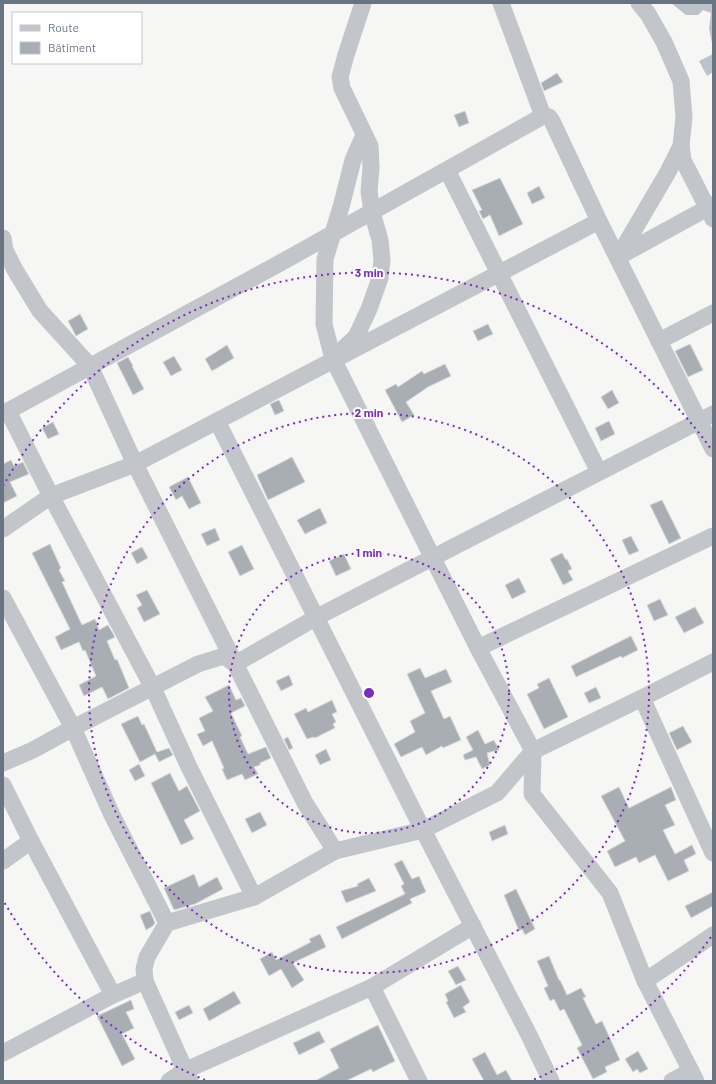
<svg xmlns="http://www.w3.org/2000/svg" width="716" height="1084" viewBox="0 0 716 1084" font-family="Barlow,sans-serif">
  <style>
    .water { fill: #bac3c9 }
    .building { fill: #a8aeb4; stroke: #d8d8d6 }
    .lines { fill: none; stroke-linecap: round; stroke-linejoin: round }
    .minor { stroke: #c2c5c9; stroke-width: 17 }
    .ring { fill: none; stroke: #7b2cbf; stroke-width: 2; stroke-dasharray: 2 4 }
    .centre { fill: #7b2cbf; stroke: #fff; stroke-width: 2 }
    .ring-label { font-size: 12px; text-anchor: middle; font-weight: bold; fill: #7b2cbf; stroke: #fff; stroke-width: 4; stroke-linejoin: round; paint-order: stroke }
  </style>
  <rect width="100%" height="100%" fill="#f6f6f4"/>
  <!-- water -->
  <g class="water">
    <polygon points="671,3 713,3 713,48 709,28 711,13 703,10 698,15 686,15"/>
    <polygon points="713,54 713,72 707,76 699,61"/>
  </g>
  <!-- building -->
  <g class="building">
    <polygon points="557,73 563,82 544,91 541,83"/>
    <polygon points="465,111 469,123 459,127 454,115"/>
    <polygon points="500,178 523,224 499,236 490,215 483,219 479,211 482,210 472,190"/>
    <polygon points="539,186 545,198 532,204 527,193"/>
    <polygon points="80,314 88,329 76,336 68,321"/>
    <polygon points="488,324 493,334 478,341 473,331"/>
    <polygon points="690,344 703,370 688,377 675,351"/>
    <polygon points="227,345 234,358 212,371 205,359"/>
    <polygon points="174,356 182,370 171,376 163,362"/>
    <polygon points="128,357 133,366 132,366 144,389 133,395 117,363"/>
    <polygon points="445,364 451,376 428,387 406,402 414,415 402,422 385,390 396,384 398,387 422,371 424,374"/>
    <polygon points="612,390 619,403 608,409 601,397"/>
    <polygon points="279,400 284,411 275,415 270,404"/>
    <polygon points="609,421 615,434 601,441 595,428"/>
    <polygon points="53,422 59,434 48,439 42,428"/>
    <polygon points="292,457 305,482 268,500 257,475"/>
    <polygon points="11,460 14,466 23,462 29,474 10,482 17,496 3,503 3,464"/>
    <polygon points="188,477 201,503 189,509 182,496 176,500 169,487"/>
    <polygon points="662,500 681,538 669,544 650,505"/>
    <polygon points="320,508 327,523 305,534 297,520"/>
    <polygon points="215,528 220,540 207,546 201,534"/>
    <polygon points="631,536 639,551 629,555 622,540"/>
    <polygon points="50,544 61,568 59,570 65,581 62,582 82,625 95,619 99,630 108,625 115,637 107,641 115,660 117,659 129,688 108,699 102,687 84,696 79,685 96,676 85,650 83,651 79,642 61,650 55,637 70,629 32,553"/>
    <polygon points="242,545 254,569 240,576 228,552"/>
    <polygon points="142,547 148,558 137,564 131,553"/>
    <polygon points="562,553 566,560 567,559 572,569 568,571 573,580 563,585 550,559"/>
    <polygon points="344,554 351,569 336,576 329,561"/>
    <polygon points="519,578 526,592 512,599 505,585"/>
    <polygon points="147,590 160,614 144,622 137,608 142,605 136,595"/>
    <polygon points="660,599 668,615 654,621 647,605"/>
    <polygon points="695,607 704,623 684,633 675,617"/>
    <polygon points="631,636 638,650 622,658 621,656 576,677 571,666"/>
    <polygon points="420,668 425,678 446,669 452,682 431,691 444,719 450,716 461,740 443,748 442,746 426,755 422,747 401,757 394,744 415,732 410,721 425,713 407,674"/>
    <polygon points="289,675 293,685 281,691 276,681"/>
    <polygon points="549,678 568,717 544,729 527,694 539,688 537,684"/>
    <polygon points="229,685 236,700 241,698 245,706 231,713 242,736 240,737 248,754 266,747 271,758 260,763 260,765 254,767 258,774 245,780 242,774 227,780 222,769 224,768 212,741 203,746 197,734 205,731 199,718 213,711 205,697"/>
    <polygon points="596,687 601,698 589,703 584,693"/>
    <polygon points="332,700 337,712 332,714 336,722 333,724 335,728 315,738 314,737 307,739 294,714 306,708 308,712"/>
    <polygon points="138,716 142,725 144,724 157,752 169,748 173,755 159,762 155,754 140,762 121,724"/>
    <polygon points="683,726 692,742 677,750 669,733"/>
    <polygon points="478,730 485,744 494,740 499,750 487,753 490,765 482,769 476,757 465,760 463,755 473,750 466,737"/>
    <polygon points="288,737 293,748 289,750 284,739"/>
    <polygon points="326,749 331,760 320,765 315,755"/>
    <polygon points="139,764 145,776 135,781 129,770"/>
    <polygon points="170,773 179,791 187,786 200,811 184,820 194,839 181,845 151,783"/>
    <polygon points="619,787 629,808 671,787 676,800 665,805 675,825 663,830 675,854 692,845 696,854 684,860 689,871 668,881 655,855 639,863 636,857 615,867 607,851 625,841 601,796"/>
    <polygon points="260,812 267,825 252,833 245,819"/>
    <polygon points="505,825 508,834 492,841 489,832"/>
    <polygon points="402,860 412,879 419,876 426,892 410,899 412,903 342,939 336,927 405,894 401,886 404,884 394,864"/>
    <polygon points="194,874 199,887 217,877 223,889 195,904 174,910 164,888"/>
    <polygon points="369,878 376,891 346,903 341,891 358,886 357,884"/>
    <polygon points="516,889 535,929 525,935 522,929 519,931 504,895"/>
    <polygon points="713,892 713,906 691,918 685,906"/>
    <polygon points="150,911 155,923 153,926 146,930 140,915"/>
    <polygon points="320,934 326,947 293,963 304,980 292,988 281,969 269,976 260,959 272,952 276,960 311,942 309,939"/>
    <polygon points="549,956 559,980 560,980 567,995 581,988 586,997 583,998 596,1024 602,1021 620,1060 605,1067 607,1072 593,1079 577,1048 582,1045 564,1009 560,1011 554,999 550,1001 544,988 548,986 537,961"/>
    <polygon points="458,966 466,980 456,985 448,971"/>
    <polygon points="461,985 470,1002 463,1007 466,1012 454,1018 446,1002 448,1001 445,994"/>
    <polygon points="234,991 241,1003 209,1021 203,1009"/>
    <polygon points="131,1000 134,1009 126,1012 134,1028 122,1034 135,1059 122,1066 97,1016"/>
    <polygon points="189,1005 193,1013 179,1020 175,1012"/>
    <polygon points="378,1025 395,1061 373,1072 371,1069 346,1081 315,1081 339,1068 330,1049"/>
    <polygon points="319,1031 325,1042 299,1055 293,1043"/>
    <polygon points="638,1051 648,1069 640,1073 637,1069 633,1072 625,1059"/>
    <polygon points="485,1052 497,1075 506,1070 512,1081 484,1081 472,1059"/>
  </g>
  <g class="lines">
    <!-- minor -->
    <g class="minor">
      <polyline points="501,3 543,116"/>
      <polyline points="639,3 648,14 664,42 681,81 684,117 681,146 683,160 713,219"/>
      <polyline points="364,135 353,160 341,207 325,259 324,324 333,359 478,648 533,751 532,794 610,893 645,981 696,1081"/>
      <polyline points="447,170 599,472"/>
      <polyline points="3,238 5,250 15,270 40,311 90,366 135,464 305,803 335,851"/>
      <polyline points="618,257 668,172 681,146"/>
      <polyline points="618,257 713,205"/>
      <polyline points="659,341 713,313"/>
      <polyline points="343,349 356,337 369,309 380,278 382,260 380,240 372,212 369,191 371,168 370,146 342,88 340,77 346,55 363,3"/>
      <polyline points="217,421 423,830 529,1035 551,1081"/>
      <polyline points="3,529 51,496 135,464 599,221"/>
      <polyline points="3,598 73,728 112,815 167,923"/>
      <polyline points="478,648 713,536"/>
      <polyline points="642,698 713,853"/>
      <polyline points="3,763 33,750 73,728 198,664 224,656 235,664 317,617 713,414"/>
      <polyline points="3,785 31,841 113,995"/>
      <polyline points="3,861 31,841"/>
      <polyline points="254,897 189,767 153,688 51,496 8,411 282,262 543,116 549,117 552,121 599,221 713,449"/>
      <polyline points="145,981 190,1081"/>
      <polyline points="645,981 713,935"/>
      <polyline points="372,987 419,1081"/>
      <polyline points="3,1053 113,995 145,981 144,969 147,957 167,923 254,897 335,851 423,830 497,793 533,751 642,698 713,662"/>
      <polyline points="169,1081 184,1071 372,987 473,926"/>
      <polyline points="672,1081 691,1071"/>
    </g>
  </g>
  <!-- distance rings -->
  <g class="ring">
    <circle cx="369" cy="693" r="140"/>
    <circle cx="369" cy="693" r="280"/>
    <path d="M711 937A420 420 0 0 1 533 1080M205 1080A420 420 0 0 1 3 900M3 486A420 420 0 0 1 711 449"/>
  </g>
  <circle cx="369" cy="693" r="6" class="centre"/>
  <g class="ring-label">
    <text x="369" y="277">3 min</text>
    <text x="369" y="417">2 min</text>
    <text x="369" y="557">1 min</text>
  </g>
  <!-- border -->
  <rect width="716" height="1084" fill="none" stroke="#687482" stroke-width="8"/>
  <!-- legend -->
  <rect x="12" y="12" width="130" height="52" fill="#ffffff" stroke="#c3c7cd"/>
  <rect x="20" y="25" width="20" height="6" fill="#c2c5c9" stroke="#c3c7cd"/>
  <text x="48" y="32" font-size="12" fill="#687482">Route</text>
  <rect x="20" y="42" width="20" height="12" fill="#a8aeb4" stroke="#c3c7cd"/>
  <text x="48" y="52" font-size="12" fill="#687482">Bâtiment</text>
</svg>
